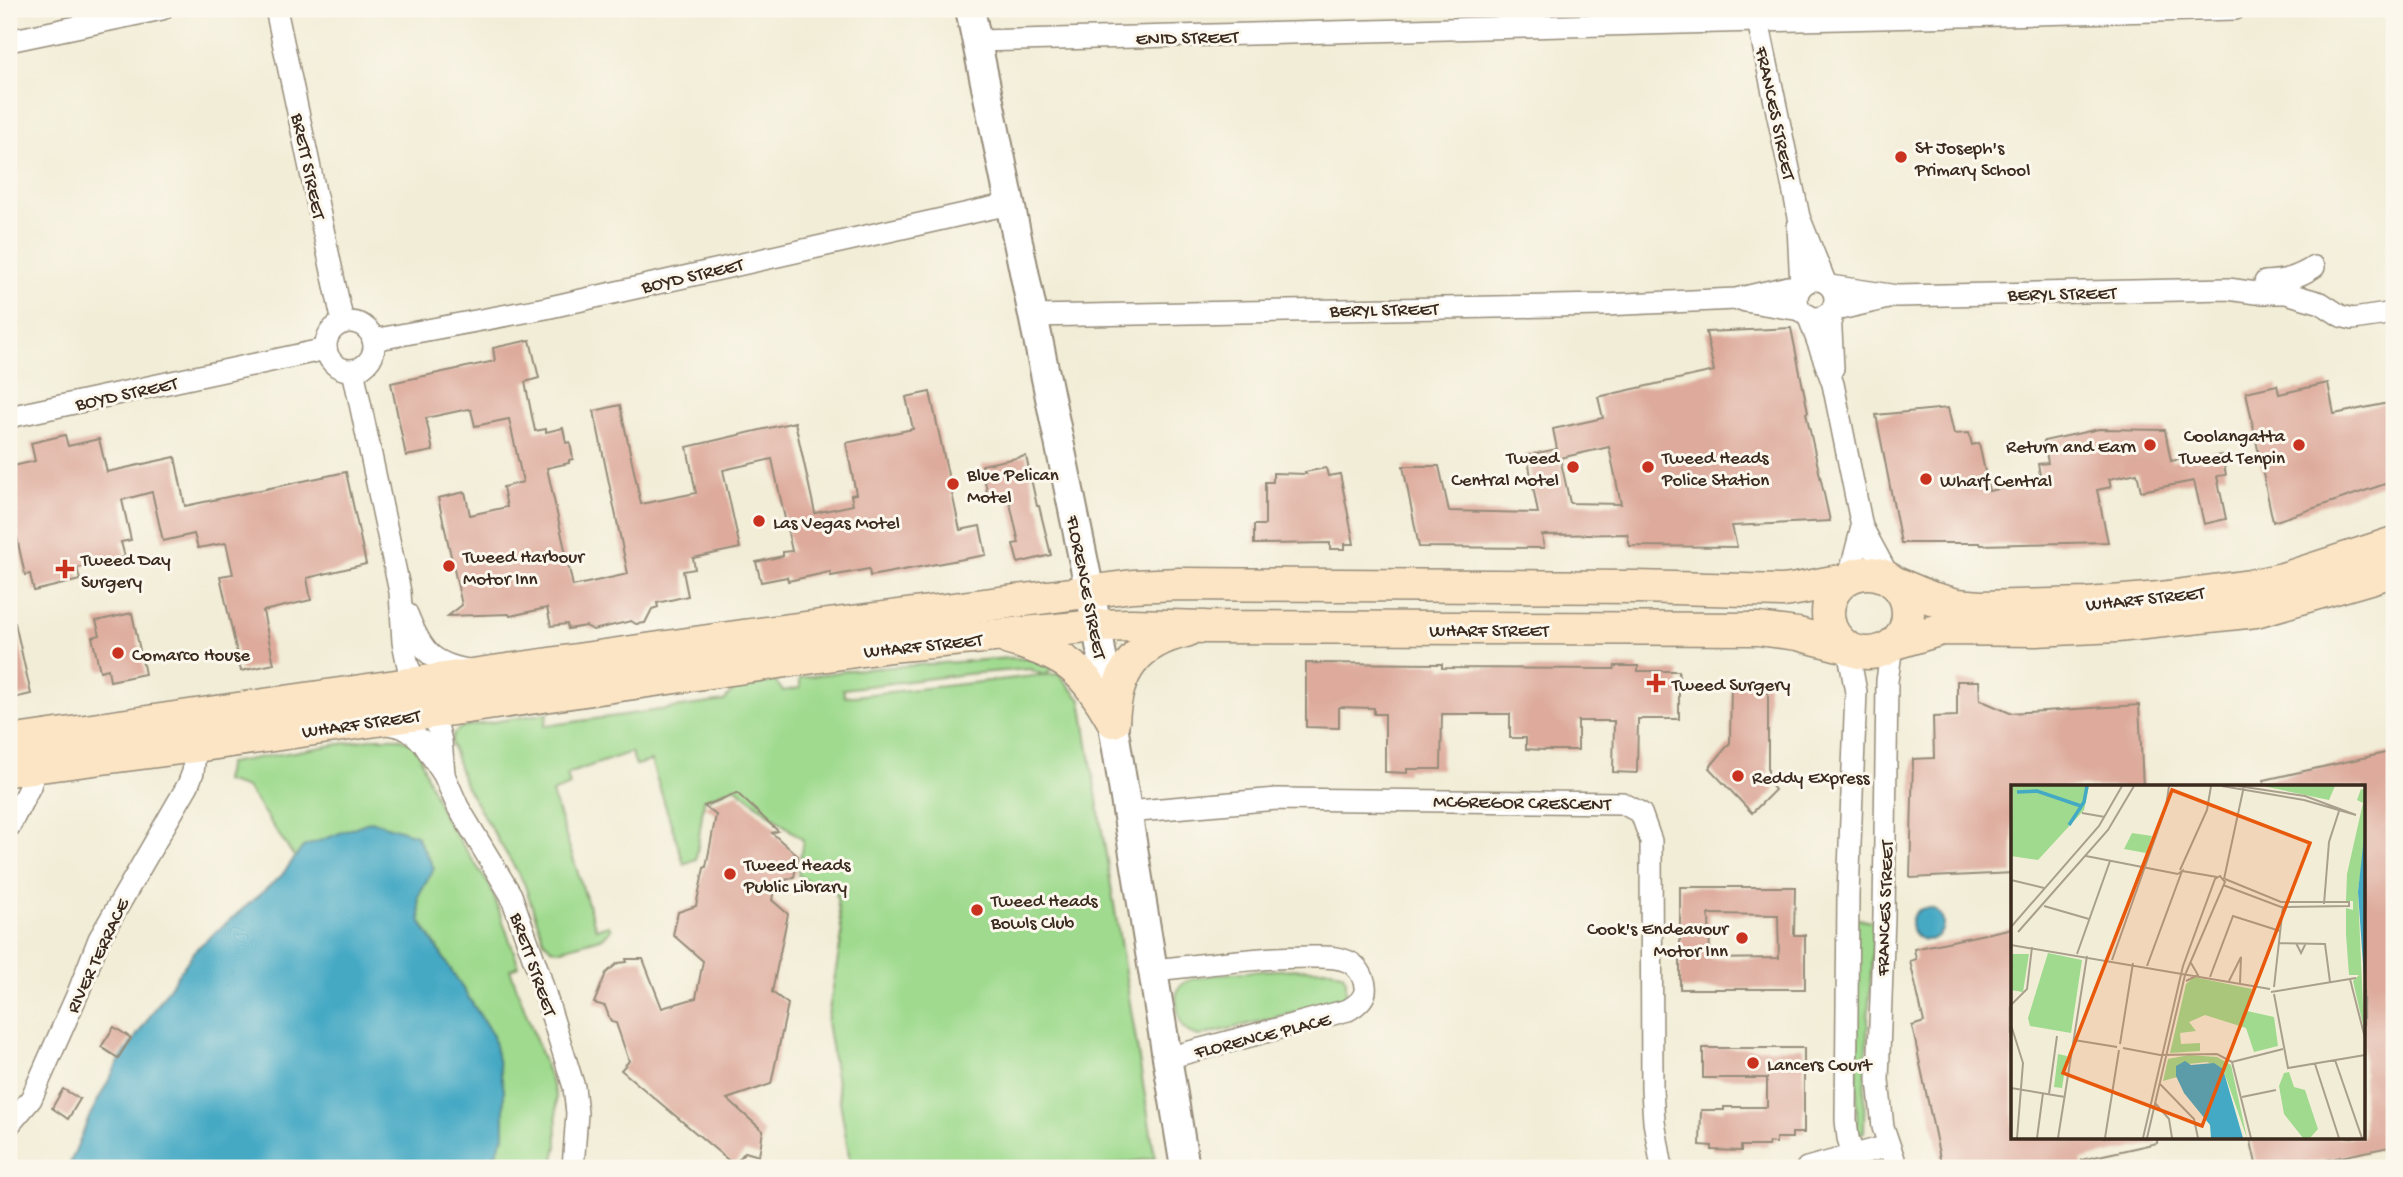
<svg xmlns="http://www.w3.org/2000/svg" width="2403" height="1177" viewBox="0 0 2403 1177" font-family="'Gochi Hand',sans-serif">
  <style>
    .green { fill: #9fda8e; stroke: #6d8256; stroke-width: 2; fill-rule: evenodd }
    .water { fill: #44a9c4; stroke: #406a71; stroke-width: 2 }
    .building { fill: #ddaa9b; fill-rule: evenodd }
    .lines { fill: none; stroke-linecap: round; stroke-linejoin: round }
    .minor-casing { stroke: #968c7a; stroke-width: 24 }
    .tertiary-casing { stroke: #968c7a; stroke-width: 32 }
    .secondary-casing { stroke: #968c7a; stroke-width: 35 }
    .minor { stroke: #fff; stroke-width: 21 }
    .tertiary { stroke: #fff; stroke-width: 28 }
    .secondary { stroke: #fce5c4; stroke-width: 32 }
    .poi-dot { fill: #c8321e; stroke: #fbf7ec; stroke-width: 2.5 }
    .labels { text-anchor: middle; stroke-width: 6; stroke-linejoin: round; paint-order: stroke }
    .street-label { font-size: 19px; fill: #3b2a1e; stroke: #fbf7ec }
    .poi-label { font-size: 19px; fill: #3b2a1e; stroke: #fbf7ec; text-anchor: start }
    .inset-river { fill: none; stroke: #44a9c4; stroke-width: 3.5 }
    .inset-road { fill: none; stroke: #a99f8d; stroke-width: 2 }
    .view { fill: #e8590c; fill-opacity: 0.15; stroke: #e8590c; stroke-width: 3.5 }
    .inset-edge { fill: none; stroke: #3b2a1e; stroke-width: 3.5 }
  </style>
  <rect width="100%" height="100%" fill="#fbf7ec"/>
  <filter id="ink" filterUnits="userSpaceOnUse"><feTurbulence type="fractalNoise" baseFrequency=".0143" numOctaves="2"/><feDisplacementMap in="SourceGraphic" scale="14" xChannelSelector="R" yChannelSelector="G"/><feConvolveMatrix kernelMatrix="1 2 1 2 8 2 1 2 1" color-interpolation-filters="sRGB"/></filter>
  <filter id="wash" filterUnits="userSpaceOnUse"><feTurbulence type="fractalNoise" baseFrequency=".00686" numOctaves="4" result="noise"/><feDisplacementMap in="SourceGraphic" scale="28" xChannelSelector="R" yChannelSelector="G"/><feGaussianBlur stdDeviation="1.57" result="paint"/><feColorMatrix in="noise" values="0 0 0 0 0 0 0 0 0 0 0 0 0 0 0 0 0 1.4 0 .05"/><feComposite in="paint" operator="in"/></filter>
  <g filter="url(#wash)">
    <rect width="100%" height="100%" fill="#f2edd7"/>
    <!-- green -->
    <g class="green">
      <path d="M1010,658L1034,659L1055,666L1045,675L1059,674L1081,700L1155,1158L1093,1168H851L827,1022L842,935L835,886L815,887L798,875L803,840L735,787L704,800L696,859L684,864L651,761L636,765L631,752L567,774L570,786L552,793L596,929L608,925L611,929L604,937L559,950L551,948L544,941L524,883L465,785L451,743L453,734L462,727L548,713L544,726L724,701L735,689L775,681L783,691L800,688V678L850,670ZM1030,669L1043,675L845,697L843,689L966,674Z"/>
      <polygon points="376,738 398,738 411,743 418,750 428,779 444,817 490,886 519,966 510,969 556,1095 557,1146 552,1168 489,1168 503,1136 493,1036 421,922 418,897 434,868 303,847 295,858 247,788 224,781 228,763"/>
      <polygon points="1856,919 1874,921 1865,1072 1864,1132 1860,1134 1857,1131"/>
      <path d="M1331,969L1343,974L1346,980V994L1333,1003L1200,1036C1188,1034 1181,1029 1179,1016C1177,1006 1173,994 1181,985C1195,970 1307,969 1331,969Z"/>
    </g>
    <!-- water -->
    <g class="water">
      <polygon points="371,821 416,835 434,868 418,897 421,923 493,1036 504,1089 504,1136 489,1168 68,1168 90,1115 118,1063 195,950 281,876 303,847"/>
      <circle cx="1927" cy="924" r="16"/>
    </g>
    <g id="blocks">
      <!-- building -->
      <g class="building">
        <path d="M1791,328L1808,412L1806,413L1830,521L1732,526L1737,547L1630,546L1627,534L1542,535L1544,548L1419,547L1403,466H1439L1449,511L1538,513L1527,455L1557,449L1553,429L1603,418L1598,397L1714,371L1706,332ZM1609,447L1621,504L1570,503L1560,458Z"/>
        <polygon points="530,340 539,378 525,382 535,431 546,429 546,432 563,428 566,443 570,442 573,459 569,460 569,463 547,468 573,586 628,574 594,411 620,405 641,504 696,493 687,447 795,422 815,513 853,505 851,495 856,494 846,443 913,429 906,397 930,392 960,530 980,526 986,555 870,576 869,569 831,576 830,572 788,581 787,577 761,582 756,562 783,556 783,552 792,551 772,459 723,470 740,548 693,558 695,569 683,571 688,596 657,603 658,607 652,609 645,623 636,624 631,621 593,630 586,626 568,629 567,624 551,626 547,608 510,616 509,614 448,616 462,605 438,498 465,492 470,515 507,507 503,487 523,482 509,419 475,426 471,410 468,409 426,418 433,451 406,456 391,383 495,361 493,348"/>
        <polygon points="2328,383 2334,414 2394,402 2394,481 2273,522 2246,392 2277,385 2279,394"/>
        <polygon points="1948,408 1954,434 1969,433 1972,445 1979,443 1989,491 2041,480 2038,464 2048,463 2044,441 2099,429 2165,430 2171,461 2196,456 2198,460 2222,455 2226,475 2217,476 2226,519 2204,524 2194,481 2141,491 2137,473 2109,479 2111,487 2097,490 2108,542 1981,545 1980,543 1901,543 1876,415"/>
        <polygon points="65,435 68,446 99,439 107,472 175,457 185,506 346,472 366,564 307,578 311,600 263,611 274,664 241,671 220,576 233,574 226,543 198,548 194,534 163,541 152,492 122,500 131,540 121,542 125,557 77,568 80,580 34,591 30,574 25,575 9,501 9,467 35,461 31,443"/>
        <polygon points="1026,456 1037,506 1039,506 1051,555 1018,563 1013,544 1019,543 1008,494 988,498 982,465"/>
        <polygon points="1326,468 1328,476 1340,474 1354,544 1345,544 1345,549 1330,549 1330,543 1254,544 1254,525 1265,525 1265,482 1273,482 1273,473 1306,474 1305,472"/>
        <polygon points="132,613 145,674 110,681 108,669 100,671 92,637 100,635 96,621"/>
        <polygon points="9,623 15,623 31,694 9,699"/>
        <polygon points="1306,663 1442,664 1442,668 1614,669 1615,666 1638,666 1638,671 1679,671 1679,719 1638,719 1637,773 1613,772 1614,721 1578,721 1578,750 1544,750 1526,749 1526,738 1510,738 1510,714 1442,714 1441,769 1407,769 1407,773 1385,772 1385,714 1374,714 1374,708 1339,707 1339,728 1306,727"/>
        <polygon points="1957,681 1979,681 1980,700 2010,713 2139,705 2143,787 2013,787 2013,873 1910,878 1913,759 1934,758 1933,717 1957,716"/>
        <polygon points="1731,683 1768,683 1768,781 1775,790 1752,813 1709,768 1730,743"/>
        <polygon points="2394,751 2394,1146 2288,1168 2257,1168 2250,1137 2363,1137 2363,787 2264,787 2264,780"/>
        <polygon points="737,793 778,831 772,833 798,856 794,877 775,884 772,900 788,914 772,992 788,1004 771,1084 727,1099 763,1131 759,1156 745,1152 734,1165 621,1070 629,1061 616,1023 611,1022 605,1006 594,1003 606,973 618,963 627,962 626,959 643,959 662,1008 696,998 703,961 673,935 678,912 696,906 704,868 706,867 716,815 704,806"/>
        <path d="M1680,887H1795L1794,935H1805V989H1680ZM1709,914L1778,915L1779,958L1710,959Z"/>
        <polygon points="2013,928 2013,1137 2157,1137 2157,1143 2081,1160 2083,1168 1942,1168 1912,1026 1924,1022 1910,961 1916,959 1914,949"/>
        <polygon points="114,1027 131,1038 118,1058 101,1047"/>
        <polygon points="1703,1048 1804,1048 1804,1133 1792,1133 1792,1138 1776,1138 1776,1143 1769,1142 1768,1146 1741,1146 1741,1151 1712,1150 1712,1146 1700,1145 1701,1110 1724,1110 1724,1107 1767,1107 1767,1078 1703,1078"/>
        <polygon points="63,1089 80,1099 68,1119 52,1108"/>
      </g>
    </g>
  </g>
  <g filter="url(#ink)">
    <use href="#blocks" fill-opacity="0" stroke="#968c7a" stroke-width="2"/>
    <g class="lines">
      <defs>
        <g id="minor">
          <polyline points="276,9 343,323"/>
          <polyline points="1756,11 1799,217 1825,282"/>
          <polyline points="9,41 162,9"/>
          <polyline points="977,41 2235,9"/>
          <polyline points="1798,226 1801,287"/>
          <circle cx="1816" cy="299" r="19"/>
          <path d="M2265,282C2284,281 2297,278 2314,267"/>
          <polyline points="1830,286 1897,296 2228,289 2256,293 2286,293 2321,303 2341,316 2353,319 2394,313"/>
          <polyline points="1745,301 1801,310"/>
          <polyline points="1831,311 1888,298"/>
          <polyline points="1830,312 1833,368"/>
          <polyline points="1808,315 1833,384 1862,527 1890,579"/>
          <polyline points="1033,316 1604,305 1736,299 1788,287 1801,287"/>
          <circle cx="350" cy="346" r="24"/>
          <polyline points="373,340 546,308 1009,204"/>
          <polyline points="353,370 400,592 403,642 408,666 438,729 441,741 444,773"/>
          <polyline points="9,417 326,349"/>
          <polyline points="1849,577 1862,527"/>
          <path d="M407,614C421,649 430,664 469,670"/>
          <polyline points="1892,646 1887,681 1884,916 1878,1080 1883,1127 1897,1168"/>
          <polyline points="1848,649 1856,692 1848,895 1846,1120 1848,1138 1857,1168"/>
          <polyline points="383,723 402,727 414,734 423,743 444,775 458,807 511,895 538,971 574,1087 577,1113 573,1168"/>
          <polyline points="1127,812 1277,799 1622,803 1641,813 1651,841 1652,1090 1654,1122 1662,1168"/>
          <polyline points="9,827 30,786 36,766"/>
          <path d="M1153,970C1205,965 1257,957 1310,957C1322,957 1335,956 1347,961C1357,965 1364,976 1365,986C1367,998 1357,1005 1348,1010L1167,1058"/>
          <polyline points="9,1125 31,1099 78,993 99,939 188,785 193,772 196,746"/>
          <polyline points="1807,1168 1888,1146"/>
        </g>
        <polyline id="tertiary" points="970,9 1097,626 1185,1168"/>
        <g id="secondary">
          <circle cx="1868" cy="613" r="40"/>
          <polyline points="1893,582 1931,598 1957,605 1981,607 2088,604 2160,598 2250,586 2283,579 2394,543"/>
          <path d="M1009,639C1067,655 1084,669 1113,721"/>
          <polyline points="1895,643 1942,629 2036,630 2117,626 2256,611 2394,571"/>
          <path d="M1113,721C1116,671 1137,642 1186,631"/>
          <path d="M9,742L743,636L1133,586L1179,584L1637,587L1782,591C1803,589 1822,583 1842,581"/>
          <polyline points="9,770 196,746 890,646 1097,626 1131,625 1206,627 1758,629 1798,634 1843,646"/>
        </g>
      </defs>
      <!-- minor casing -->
      <use href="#minor" class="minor-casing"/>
      <!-- tertiary casing -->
      <use href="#tertiary" class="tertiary-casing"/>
      <!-- secondary casing -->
      <use href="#secondary" class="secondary-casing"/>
      <!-- minor -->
      <use href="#minor" class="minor"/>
      <!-- tertiary -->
      <use href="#tertiary" class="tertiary"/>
      <!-- secondary -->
      <use href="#secondary" class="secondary"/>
    </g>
  </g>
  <!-- markers -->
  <g class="poi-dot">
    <circle cx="1901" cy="157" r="7"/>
    <circle cx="2150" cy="445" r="7"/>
    <circle cx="2299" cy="445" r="7"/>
    <circle cx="1573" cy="467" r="7"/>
    <circle cx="1648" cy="467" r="7"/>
    <circle cx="1926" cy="479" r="7"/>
    <circle cx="953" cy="484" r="7"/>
    <circle cx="759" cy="521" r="7"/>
    <circle cx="449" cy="566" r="7"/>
    <path d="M61.5 558.5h7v7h7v7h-7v7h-7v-7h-7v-7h7z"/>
    <circle cx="118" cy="653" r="7"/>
    <path d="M1652.5 672.5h7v7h7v7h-7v7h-7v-7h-7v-7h7z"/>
    <circle cx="1738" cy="776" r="7"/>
    <circle cx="730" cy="874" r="7"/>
    <circle cx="977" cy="910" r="7"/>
    <circle cx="1742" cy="938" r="7"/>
    <circle cx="1753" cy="1063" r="7"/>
  </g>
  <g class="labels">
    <!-- street labels -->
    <g class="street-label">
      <text transform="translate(1187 36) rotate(-1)" y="7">ENID STREET</text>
      <text transform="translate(1777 113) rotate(78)" y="7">FRANCES STREET</text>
      <text transform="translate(310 166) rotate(78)" y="7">BRETT STREET</text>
      <text transform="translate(692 274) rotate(-13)" y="7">BOYD STREET</text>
      <text transform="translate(2062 292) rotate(-1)" y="7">BERYL STREET</text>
      <text transform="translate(1384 308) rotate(-1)" y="7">BERYL STREET</text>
      <text transform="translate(126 392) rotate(-12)" y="7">BOYD STREET</text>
      <text transform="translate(1088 587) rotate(79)" y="7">FLORENCE STREET</text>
      <text transform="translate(2145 597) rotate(-6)" y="7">WHARF STREET</text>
      <text x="1489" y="636">WHARF STREET</text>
      <text transform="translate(923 644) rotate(-6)" y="7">WHARF STREET</text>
      <text transform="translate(361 722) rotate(-8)" y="7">WHARF STREET</text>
      <text transform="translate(1522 801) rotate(1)" y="7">MCGREGOR CRESCENT</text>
      <text transform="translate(1883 908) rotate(-88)" y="7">FRANCES STREET</text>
      <text transform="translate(96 955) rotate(-65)" y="7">RIVER TERRACE</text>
      <text transform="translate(535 964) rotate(71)" y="7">BRETT STREET</text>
      <text transform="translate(1262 1034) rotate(-14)" y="7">FLORENCE PLACE</text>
    </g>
    <!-- poi labels -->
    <g class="poi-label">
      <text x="1915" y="153">St Joseph's<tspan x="1915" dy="22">Primary School</tspan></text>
      <text x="2285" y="441" text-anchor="end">Coolangatta<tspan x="2285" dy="22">Tweed Tenpin</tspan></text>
      <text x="2136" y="452" text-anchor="end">Return and Earn</text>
      <text x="1559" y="463" text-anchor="end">Tweed<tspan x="1559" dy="22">Central Motel</tspan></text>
      <text x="1662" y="463">Tweed Heads<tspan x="1662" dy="22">Police Station</tspan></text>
      <text x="967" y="480">Blue Pelican<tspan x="967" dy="22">Motel</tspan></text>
      <text x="1940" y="486">Wharf Central</text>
      <text x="773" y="528">Las Vegas Motel</text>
      <text x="463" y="562">Tweed Harbour<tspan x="463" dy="22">Motor Inn</tspan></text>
      <text x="81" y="565">Tweed Day<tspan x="81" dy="22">Surgery</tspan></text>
      <text x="132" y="660">Comarco House</text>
      <text x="1672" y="690">Tweed Surgery</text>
      <text x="1752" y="783">Reddy Express</text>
      <text x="744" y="870">Tweed Heads<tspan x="744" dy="22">Public Library</tspan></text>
      <text x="991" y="906">Tweed Heads<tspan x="991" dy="22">Bowls Club</tspan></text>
      <text x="1728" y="934" text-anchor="end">Cook's Endeavour<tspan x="1728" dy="22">Motor Inn</tspan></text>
      <text x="1767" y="1070">Lancers Court</text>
    </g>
  </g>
  <!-- overview -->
  <g transform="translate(2011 785)">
    <rect width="354" height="354" fill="#f2edd7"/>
    <path d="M2,1H78L73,25L27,75L0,71ZM252,1H324L318,15ZM350,4L353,5L354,52L347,107L353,244L342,196L348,190H338L335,149V123L342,125V116H335L336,89L352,18L346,15ZM121,48L141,51L135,68L113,64ZM37,168L71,175L60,248L19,241L17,233ZM0,169H18L12,207L0,205ZM183,192L241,204L236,226L263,232L267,261L243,267L235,243L194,230L178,237L185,246L169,248L170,259L189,258V266L159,268L175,199ZM47,269L56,271L51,303L43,302ZM178,270L206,272L220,280L236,353L212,284L196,277L177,279L166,292L152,296L157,274ZM278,287L283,302L294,305L307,344L299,353H292L273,329L268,301L273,288Z" fill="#9fda8e"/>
    <path d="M353,52V193L347,107ZM174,276L180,280L203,278L212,284L232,353H200L199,340L173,308L165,291V281Z" fill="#44a9c4"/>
    <path class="inset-river" d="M6,7L26,6L70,21M58,40L73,17L76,1"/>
    <path class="inset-road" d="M211,1L293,15L345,30L294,11L227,1M71,28L94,32M75,71L167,89M169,85L196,25L200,1M171,86L206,92M213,94L233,1M0,95L33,103M212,100L270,122L338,121V117H270L214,94M313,119L318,57L328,26M33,121L78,134M0,142L88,41L111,1M7,147L97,45L123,1M268,158L314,159L319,197M285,158L290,168L295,158M0,160L259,204M66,169L99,76M101,175L155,22L158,1M136,181L171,86L167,89M199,192L222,131L269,146M339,194L354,253M175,196L187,190L180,178M218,196L230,172L229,198M263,202L272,121M260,207L345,193M263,209L277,283L354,270M0,220L16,204L21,162M0,240L12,278L6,353M63,255L106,262M109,259L122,178M112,263L149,270L206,269L221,277M324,275L351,353M221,277L240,353M221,277L272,264M304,279L328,353M149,299L183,334L187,353M0,303L54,312M38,309L46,251M231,312L265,305M144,318L158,334L161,353M26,353L32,308M47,353L76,171M94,353L108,265M132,353L172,181L204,94L209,91L214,97L174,190L136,353"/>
    <path class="view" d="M161,5L299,58L191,341L52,288Z"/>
    <rect width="354" height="354" class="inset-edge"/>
  </g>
  <!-- margin -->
  <rect width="2403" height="1177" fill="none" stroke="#fbf7ec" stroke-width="35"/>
</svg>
